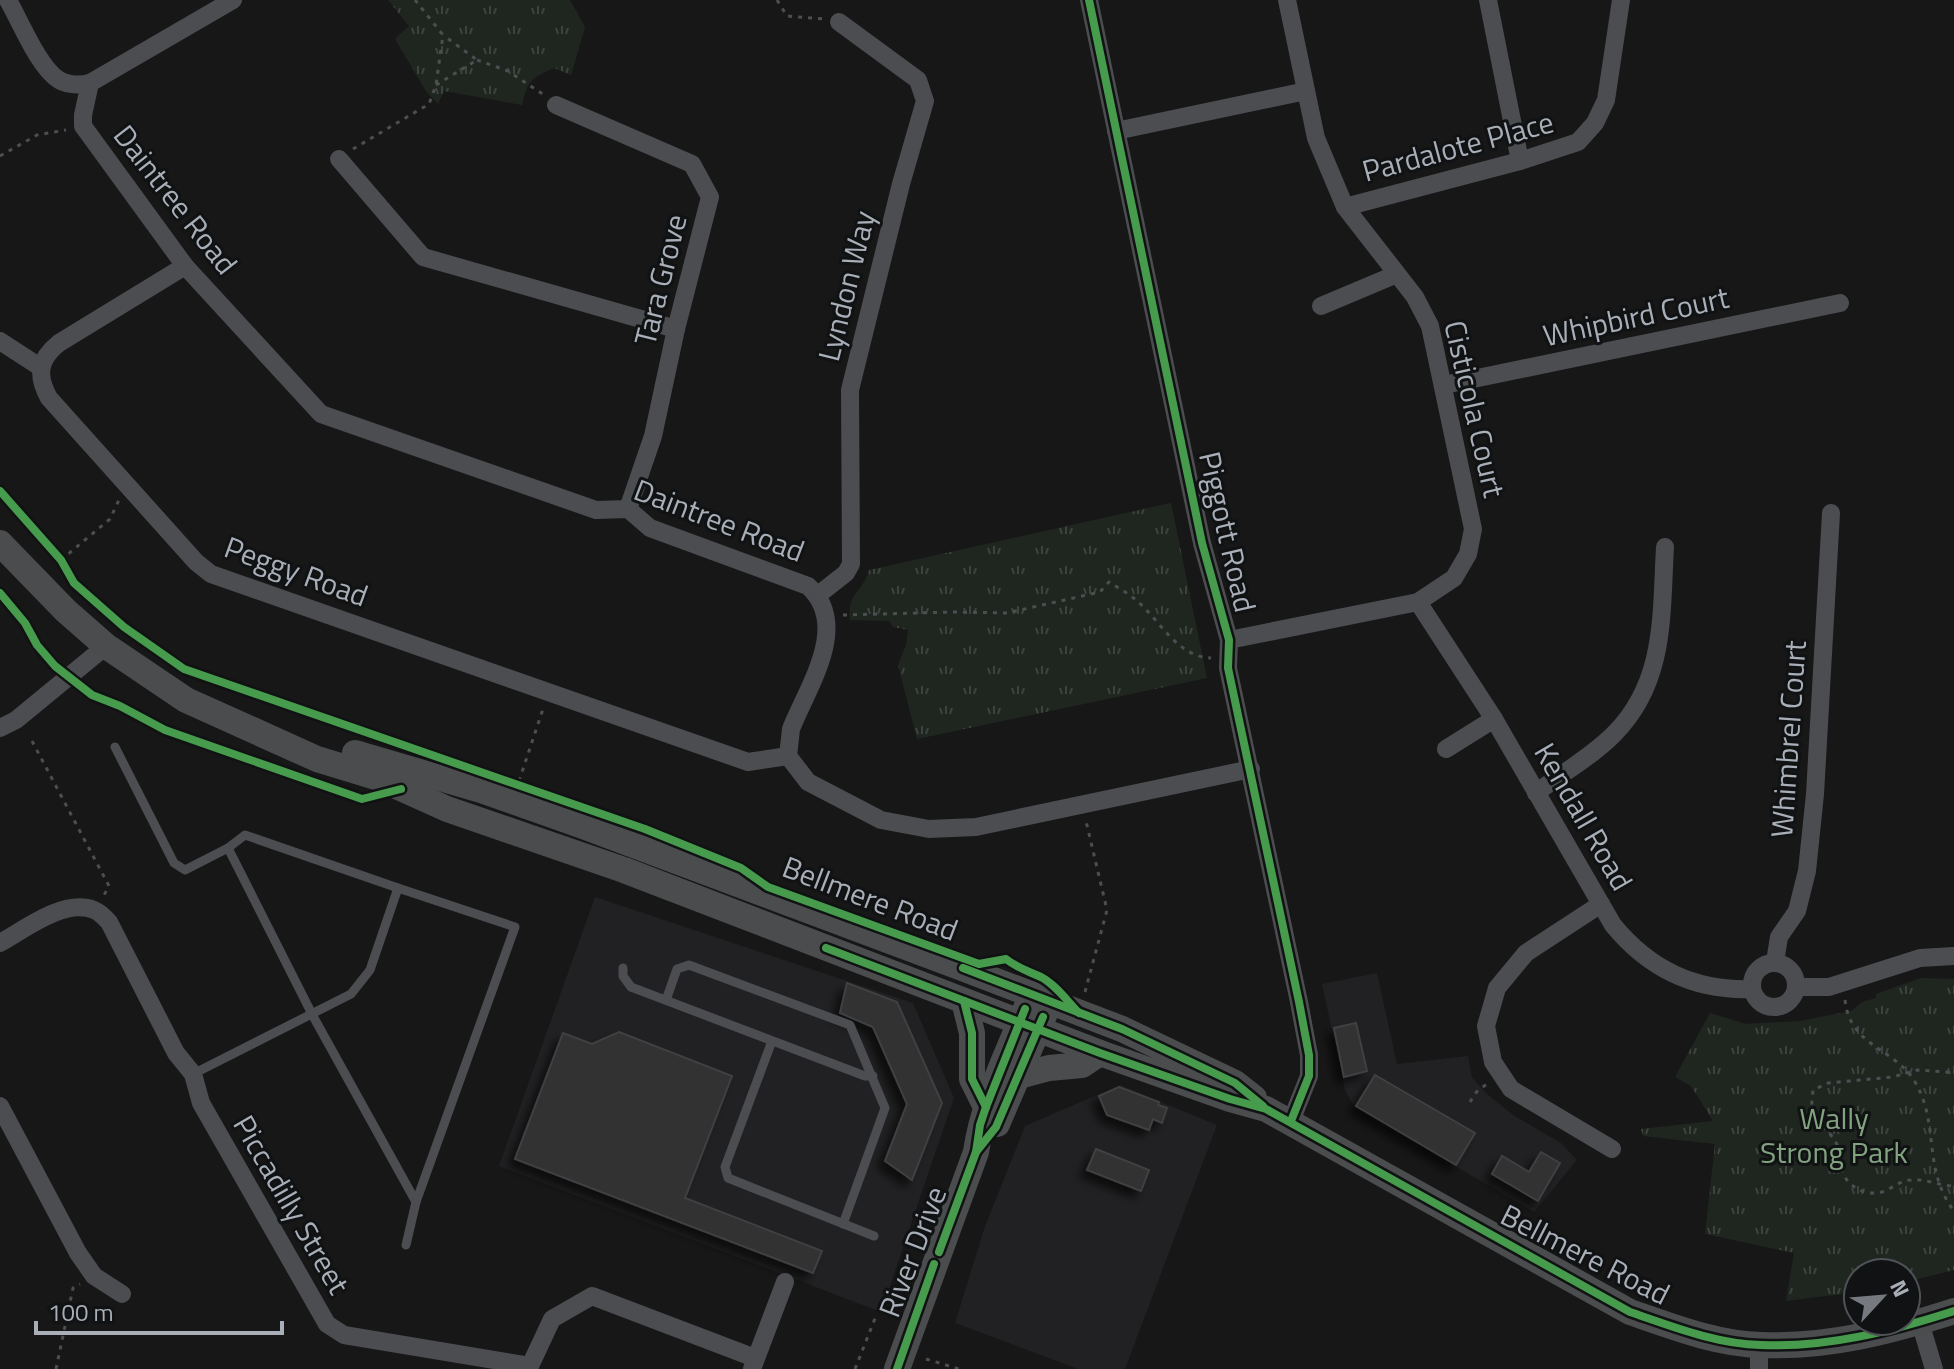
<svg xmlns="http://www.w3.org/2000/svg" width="1954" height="1369" viewBox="0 0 1954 1369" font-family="'Titillium Web',sans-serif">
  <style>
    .built { fill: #212123 }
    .park { fill: url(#park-tufts) }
    .building { fill: #303031; stroke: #3f4143; stroke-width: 2; filter: url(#shadow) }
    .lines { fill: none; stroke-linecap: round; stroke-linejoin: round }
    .path { stroke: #4d4e52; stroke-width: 3; stroke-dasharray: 4 6; stroke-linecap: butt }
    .lane { stroke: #4b4d50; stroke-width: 9 }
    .street { stroke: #4b4d50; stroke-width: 18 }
    .secondary { stroke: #4a4c4e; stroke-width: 26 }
    .cycleway-casing { stroke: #111213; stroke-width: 13 }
    .cycleway { stroke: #469c4c; stroke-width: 8 }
    .labels { text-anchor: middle; stroke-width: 6; stroke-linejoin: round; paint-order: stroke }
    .street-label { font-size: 30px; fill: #a9afb8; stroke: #111213 }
    .park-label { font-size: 30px; fill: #81a380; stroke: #111213 }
  </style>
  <defs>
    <pattern id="park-tufts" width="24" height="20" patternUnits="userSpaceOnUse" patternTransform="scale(2)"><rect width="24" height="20" fill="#1f2620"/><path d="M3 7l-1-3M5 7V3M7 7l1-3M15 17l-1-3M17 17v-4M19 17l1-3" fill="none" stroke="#3d433e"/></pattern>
    <filter id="shadow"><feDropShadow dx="-7" dy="7" stdDeviation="4" flood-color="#0009"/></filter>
  </defs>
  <rect width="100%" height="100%" fill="#171717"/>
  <!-- built -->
  <g class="built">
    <polygon points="595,897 913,1003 954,1098 881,1312 499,1166"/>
    <polygon points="1377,973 1397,1064 1468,1056 1472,1077 1486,1093 1513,1115 1561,1143 1577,1160 1534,1212 1359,1110 1352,1103 1345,1090 1322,984"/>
    <polygon points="1120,1085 1217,1125 1125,1369 1078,1369 955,1323 985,1226 1025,1126"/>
  </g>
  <!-- park -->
  <g class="park">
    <path d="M388,0H570L585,27L571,75L554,68C531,78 528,80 522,105L444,91L438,104L426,91L395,39L409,26Z"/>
    <path d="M1171,503L1207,678L917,739L898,665L906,645L908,630L893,627L889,621L850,620C847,592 864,591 869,570Z"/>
    <polygon points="1921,978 1954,979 1954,1270 1906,1282 1906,1273 1858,1273 1858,1292 1786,1301 1794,1253 1705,1234 1715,1144 1643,1136 1641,1129 1713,1121 1691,1086 1675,1077 1710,1013 1746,1024 1800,1021 1851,1011 1862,1002 1876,998 1876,994"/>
  </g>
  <!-- building -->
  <g class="building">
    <polygon points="847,983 897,1002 942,1103 912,1180 885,1161 907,1104 873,1027 840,1013"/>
    <polygon points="1356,1023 1367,1071 1344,1077 1334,1028"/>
    <polygon points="619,1032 732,1076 685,1198 822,1251 813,1273 515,1159 563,1033 592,1044"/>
    <polygon points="1375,1075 1475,1133 1456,1165 1356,1106"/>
    <polygon points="1119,1087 1159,1102 1158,1105 1167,1108 1162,1123 1153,1119 1149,1130 1107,1115 1099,1096"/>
    <polygon points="1096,1149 1149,1170 1141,1191 1087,1170"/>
    <polygon points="1541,1152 1560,1163 1538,1201 1492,1174 1502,1156 1529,1172"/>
  </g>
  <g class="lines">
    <!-- path -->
    <g class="path">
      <polyline points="777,0 787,16 824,19"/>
      <polyline points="477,60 508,71 544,95"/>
      <polyline points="436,85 477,60 443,35"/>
      <polyline points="353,149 429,104 436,85 443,35 415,0"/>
      <polyline points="0,156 37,135 66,130"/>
      <polyline points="61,560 110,519 119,500"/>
      <path d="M843,615L955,612L1007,613L1100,592L1109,582C1118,588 1128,593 1136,600C1160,620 1177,657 1211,658"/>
      <polyline points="32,741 109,886 103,897"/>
      <polyline points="519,781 543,709"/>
      <polyline points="1085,992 1107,910 1086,821"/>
      <path d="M1845,1000C1850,1047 1895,1048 1915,1082C1940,1124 1922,1169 1954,1211"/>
      <polyline points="1470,1102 1478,1090 1487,1084"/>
      <path d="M1824,1163L1840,1165C1844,1184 1862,1197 1882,1192C1892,1189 1900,1180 1911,1180C1924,1178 1940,1186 1954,1186"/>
      <path d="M1840,1165C1843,1140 1824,1130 1811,1112L1813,1090L1828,1083L1893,1077L1917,1070L1947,1072L1954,1075"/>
      <polyline points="926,1359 959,1369"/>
      <polyline points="56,1369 73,1288 80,1284"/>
      <polyline points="855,1369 876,1316"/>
    </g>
    <!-- lane -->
    <g class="lane">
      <polyline points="115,747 174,863 185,870 228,848 313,1016 416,1202"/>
      <polyline points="228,848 245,835 398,888"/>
      <polyline points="623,968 623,976 631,987 865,1076 873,1076"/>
      <polyline points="666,1000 677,969 689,965 850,1025 885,1108 843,1224"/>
      <polyline points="772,1041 725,1167 728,1178 874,1236"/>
      <polyline points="193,1074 351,994 370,970 398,888 515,927 416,1202 406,1245"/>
    </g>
    <!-- street -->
    <g class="street">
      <path d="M8,0C20,21 39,68 59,80C69,86 80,85 90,83L233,0"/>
      <polyline points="1089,0 1202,543 1229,640 1228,668 1299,1002 1309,1055 1309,1076 1291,1121"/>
      <polyline points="1488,0 1520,161"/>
      <path d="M90,83L83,115V126L185,266L321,414L596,510L628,509L650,528L808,586C851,625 808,686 791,729L788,756L808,782L881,820L929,829L976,827L1251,769"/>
      <polyline points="556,105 692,164 710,197 676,329 653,436 628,509"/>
      <polyline points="1116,131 1306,91"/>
      <polyline points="339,159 423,257 676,329"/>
      <polyline points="1345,207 1520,161 1578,142 1595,123 1606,100 1621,0"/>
      <path d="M185,266L59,343C39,359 36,375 49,398L196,562L211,574L748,762L788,756"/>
      <polyline points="1321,306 1397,274"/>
      <polyline points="0,341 40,367"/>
      <polyline points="1444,385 1840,303"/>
      <polyline points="818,595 846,573 851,564 850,390 901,184 925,101 918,80 839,22"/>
      <path d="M1418,602L1494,719L1613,925C1650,970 1695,991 1752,989"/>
      <polyline points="1229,640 1418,602 1454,578 1468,554 1473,529 1430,326 1415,297 1345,207 1316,138 1287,0"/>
      <polyline points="0,728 16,720 106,646"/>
      <polyline points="1446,749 1494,719"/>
      <path d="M1536,793C1561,774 1594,755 1615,733C1666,681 1661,614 1665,547"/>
      <polyline points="1601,904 1526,953 1497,988 1486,1026 1493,1062 1511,1089 1612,1149"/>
      <path d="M0,943C25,929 64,898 94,910C100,912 105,918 109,922L176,1053L193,1074L201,1103L327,1324L344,1335L530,1366L552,1319L592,1296L755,1358"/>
      <polyline points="1775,962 1779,937 1797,911 1807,871 1815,794 1831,513"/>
      <circle cx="1774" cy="985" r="22"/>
      <polyline points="1797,987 1829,987 1920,958 1954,956"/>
      <polyline points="0,1106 78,1253 94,1276 122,1294"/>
      <polyline points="1920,1322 1934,1369"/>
      <polyline points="752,1369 785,1282"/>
      <polyline points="1759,1369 1759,1346"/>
    </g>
    <!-- secondary -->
    <g class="secondary">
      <path d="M0,543L66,611L106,646L186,700L317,759L376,777L447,809L624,870L1100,1053L1230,1099L1266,1109L1630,1312C1671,1326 1716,1344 1761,1345C1827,1348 1892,1331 1954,1311"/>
      <polyline points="355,753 481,790 583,826 957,966 1122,1029 1235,1083 1254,1098"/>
      <polyline points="964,1001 972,1033 972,1079 986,1107"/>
      <polyline points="1019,1076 1049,1068 1082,1065 1100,1053"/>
      <polyline points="997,1124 1045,1013"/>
      <path d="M897,1369L976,1152C983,1102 1007,1055 1026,1008"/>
    </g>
    <defs>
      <g id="cycleway">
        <polyline points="1089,0 1202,543 1229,640 1228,668 1299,1002 1309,1055 1309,1076 1291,1121"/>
        <path d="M0,491L61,560L74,583L124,627L184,669L645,829L741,868L768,887L979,964L1006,959C1017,968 1028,971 1041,977C1056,985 1067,1001 1079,1013"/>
        <polyline points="0,593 25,623 37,645 55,666 92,695 120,706 165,730 362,799 401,789"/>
        <path d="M826,948L1100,1053L1230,1099L1266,1109L1630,1312C1671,1326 1716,1344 1761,1345C1827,1348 1892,1331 1954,1311"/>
        <polyline points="963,968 1122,1029 1235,1083 1263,1106"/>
        <polyline points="964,1001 972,1033 972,1079 986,1107"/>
        <polyline points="976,1152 996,1127 1043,1017"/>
        <polyline points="939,1252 976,1152 980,1125 986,1107 1025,1009"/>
        <polyline points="897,1369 934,1264"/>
      </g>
    </defs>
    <!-- cycleway casing -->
    <use href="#cycleway" class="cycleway-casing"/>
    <!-- cycleway -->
    <use href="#cycleway" class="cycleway"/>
  </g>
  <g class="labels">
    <!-- street labels -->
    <g class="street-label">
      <text transform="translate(1458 147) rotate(-15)" y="10">Pardalote Place</text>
      <text transform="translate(175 200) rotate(52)" y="10">Daintree Road</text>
      <text transform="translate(661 280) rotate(-76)" y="10">Tara Grove</text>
      <text transform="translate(847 286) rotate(-76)" y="10">Lyndon Way</text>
      <text transform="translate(1636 317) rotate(-12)" y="10">Whipbird Court</text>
      <text transform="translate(1474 409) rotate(77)" y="10">Cisticola Court</text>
      <text transform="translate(719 521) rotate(21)" y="10">Daintree Road</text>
      <text transform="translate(1227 532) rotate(77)" y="10">Piggott Road</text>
      <text transform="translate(296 572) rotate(20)" y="10">Peggy Road</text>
      <text transform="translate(1789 739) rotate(-86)" y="10">Whimbrel Court</text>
      <text transform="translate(1583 817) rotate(60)" y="10">Kendall Road</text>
      <text transform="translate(870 899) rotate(21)" y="10">Bellmere Road</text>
      <text transform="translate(291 1205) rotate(60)" y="10">Piccadilly Street</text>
      <text transform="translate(913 1252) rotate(-69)" y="10">River Drive</text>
      <text transform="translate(1585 1255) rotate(27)" y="10">Bellmere Road</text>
    </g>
    <!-- park labels -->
    <g class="park-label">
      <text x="1834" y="1129">Wally<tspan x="1834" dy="34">Strong Park</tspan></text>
    </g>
  </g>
  <!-- north arrow -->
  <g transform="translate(1882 1297) rotate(64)"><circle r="38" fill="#111213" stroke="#4e5155" stroke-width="2"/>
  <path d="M0-6L14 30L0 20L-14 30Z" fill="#767a80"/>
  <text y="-12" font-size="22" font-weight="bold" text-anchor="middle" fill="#a9afb8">N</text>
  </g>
  <!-- scale -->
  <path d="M36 1321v12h246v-12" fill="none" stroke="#a9afb8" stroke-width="4"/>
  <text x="48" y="1321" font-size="24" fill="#a9afb8" stroke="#111213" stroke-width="6" paint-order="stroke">100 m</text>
</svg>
